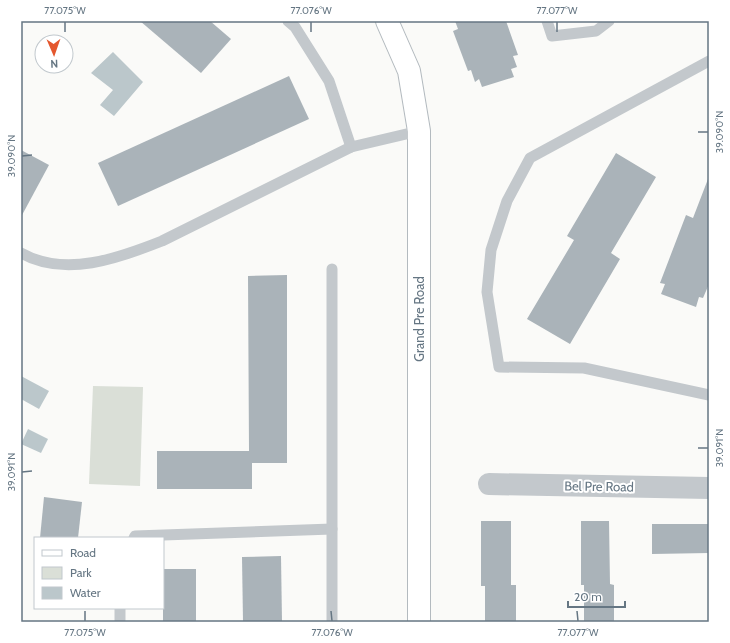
<svg xmlns="http://www.w3.org/2000/svg" width="730" height="643" viewBox="0 0 730 643" font-family="Cabin,sans-serif">
  <style>
    .green { fill: #dadfd7 }
    .water { fill: #bbc7cb }
    .building { fill: #aab3b9 }
    .lines { fill: none; stroke-linecap: round; stroke-linejoin: round }
    .secondary-casing { stroke: #b3babf; stroke-width: 24 }
    .lane { stroke: #c3c8cc; stroke-width: 11 }
    .street { stroke: #c3c8cc; stroke-width: 22 }
    .secondary { stroke: #fff; stroke-width: 22 }
    .ticks { fill: none; stroke: #657683; stroke-width: 1.5 }
    .labels { text-anchor: middle; stroke-width: 4; stroke-linejoin: round; paint-order: stroke }
    .street-label { font-size: 13px; fill: #657683; stroke: #fff }
    .neatline { fill: none; stroke: #657683; stroke-width: 1.5 }
    .ticks-label { font-size: 10px; text-anchor: middle; fill: #657683 }
  </style>
  <rect width="100%" height="100%" fill="#fafaf8"/>
  <!-- green -->
  <polygon class="green" points="93,386 143,387 140,486 89,484"/>
  <!-- water -->
  <g class="water">
    <polygon points="113,52 143,82 114,116 100,105 113,90 91,73"/>
    <polygon points="21,376 49,391 39,409 21,399"/>
    <polygon points="28,429 48,439 41,453 21,444"/>
  </g>
  <!-- building -->
  <g class="building">
    <polygon points="140,21 210,21 231,39 201,73"/>
    <polygon points="455,21 506,21 518,55 513,56 517,67 511,69 514,77 482,87 479,79 475,82 471,70 468,71 453,31 458,29"/>
    <polygon points="289,76 309,119 118,206 98,163"/>
    <polygon points="21,150 49,165 21,217"/>
    <polygon points="616,153 656,177 611,253 620,259 570,344 527,319 574,240 567,236"/>
    <polygon points="708,179 709,284 703,298 699,297 696,307 661,294 665,284 660,283 686,215 693,218"/>
    <polygon points="287,275 287,463 252,463 252,489 157,489 157,451 249,451 248,276"/>
    <polygon points="44,497 82,502 78,538 40,538"/>
    <polygon points="481,521 511,521 511,585 516,585 516,622 485,622 485,586 481,586"/>
    <polygon points="581,521 609,521 610,584 614,585 614,622 584,622 584,585 581,585"/>
    <polygon points="652,524 709,524 709,553 652,554"/>
    <polygon points="281,556 282,622 243,622 242,557"/>
    <rect x="163" y="569" width="33" height="53"/>
  </g>
  <g class="lines">
    <defs>
      <polyline id="secondary" points="387,21 409,71 419,131 419,622"/>
    </defs>
    <!-- secondary casing -->
    <use href="#secondary" class="secondary-casing"/>
    <!-- lane -->
    <g class="lane">
      <polyline points="288,21 295,27 329,81 351,147"/>
      <polyline points="547,21 552,36 596,31 609,21"/>
      <polyline points="709,61 530,158 507,201 491,250 487,292 499,367 584,368 709,395"/>
      <path d="M21,253C65,278 119,258 162,241L351,147L419,131"/>
      <polyline points="332,269 332,622"/>
      <polyline points="134,538 135,536 332,529"/>
      <polyline points="120,608 120,622"/>
    </g>
    <!-- street -->
    <polyline class="street" points="489,484 709,488"/>
    <!-- secondary -->
    <use href="#secondary" class="secondary"/>
  </g>
  <!-- ticks -->
  <path class="ticks" d="M65,22V32M311,22V32M557,22V32M698,132H708M22,156L32,155M698,448H708M22,472L32,471M85,611V621M331,611L332,621M577,611L578,621"/>
  <g class="labels">
    <!-- street labels -->
    <g class="street-label">
      <text transform="translate(419 319) rotate(-90)" y="5">Grand Pre Road</text>
      <text transform="translate(599 486) rotate(1)" y="5">Bel Pre Road</text>
    </g>
  </g>
  <!-- border -->
  <rect width="730" height="643" fill="none" stroke="#ffffff" stroke-width="44"/>
  <!-- legend -->
  <rect x="34" y="537" width="130" height="72" fill="#ffffff" stroke="#c1c8cd"/>
  <rect x="42" y="550" width="20" height="6" fill="#ffffff" stroke="#c1c8cd"/>
  <text x="70" y="557" font-size="12" fill="#657683">Road</text>
  <rect x="42" y="567" width="20" height="12" fill="#dadfd7" stroke="#c1c8cd"/>
  <text x="70" y="577" font-size="12" fill="#657683">Park</text>
  <rect x="42" y="587" width="20" height="12" fill="#bbc7cb" stroke="#c1c8cd"/>
  <text x="70" y="597" font-size="12" fill="#657683">Water</text>
  <!-- north arrow -->
  <g transform="translate(54 54) rotate(178)"><circle r="19" fill="#ffffff" stroke="#c1c8cd"/>
  <path d="M0-3L7 15L0 10L-7 15Z" fill="#e4572e"/>
  <text y="-6" font-size="11" font-weight="bold" text-anchor="middle" fill="#657683">N</text>
  </g>
  <!-- scale -->
  <path d="M568 601v6h57v-6" fill="none" stroke="#657683" stroke-width="2"/>
  <text x="574" y="601" font-size="12" fill="#657683" stroke="#ffffff" stroke-width="3" paint-order="stroke">20 m</text>
  <rect x="22" y="22" width="686" height="599" class="neatline"/>
  <g class="ticks-label">
    <text x="65" y="14">77.075°W</text>
    <text x="311" y="14">77.076°W</text>
    <text x="557" y="14">77.077°W</text>
    <text transform="translate(719 132) rotate(-90)" y="4">39.090°N</text>
    <text transform="translate(11 156) rotate(-90)" y="4">39.090°N</text>
    <text transform="translate(719 448) rotate(-90)" y="4">39.091°N</text>
    <text transform="translate(11 472) rotate(-90)" y="4">39.091°N</text>
    <text x="85" y="636">77.075°W</text>
    <text x="332" y="636">77.076°W</text>
    <text x="578" y="636">77.077°W</text>
  </g>
</svg>
